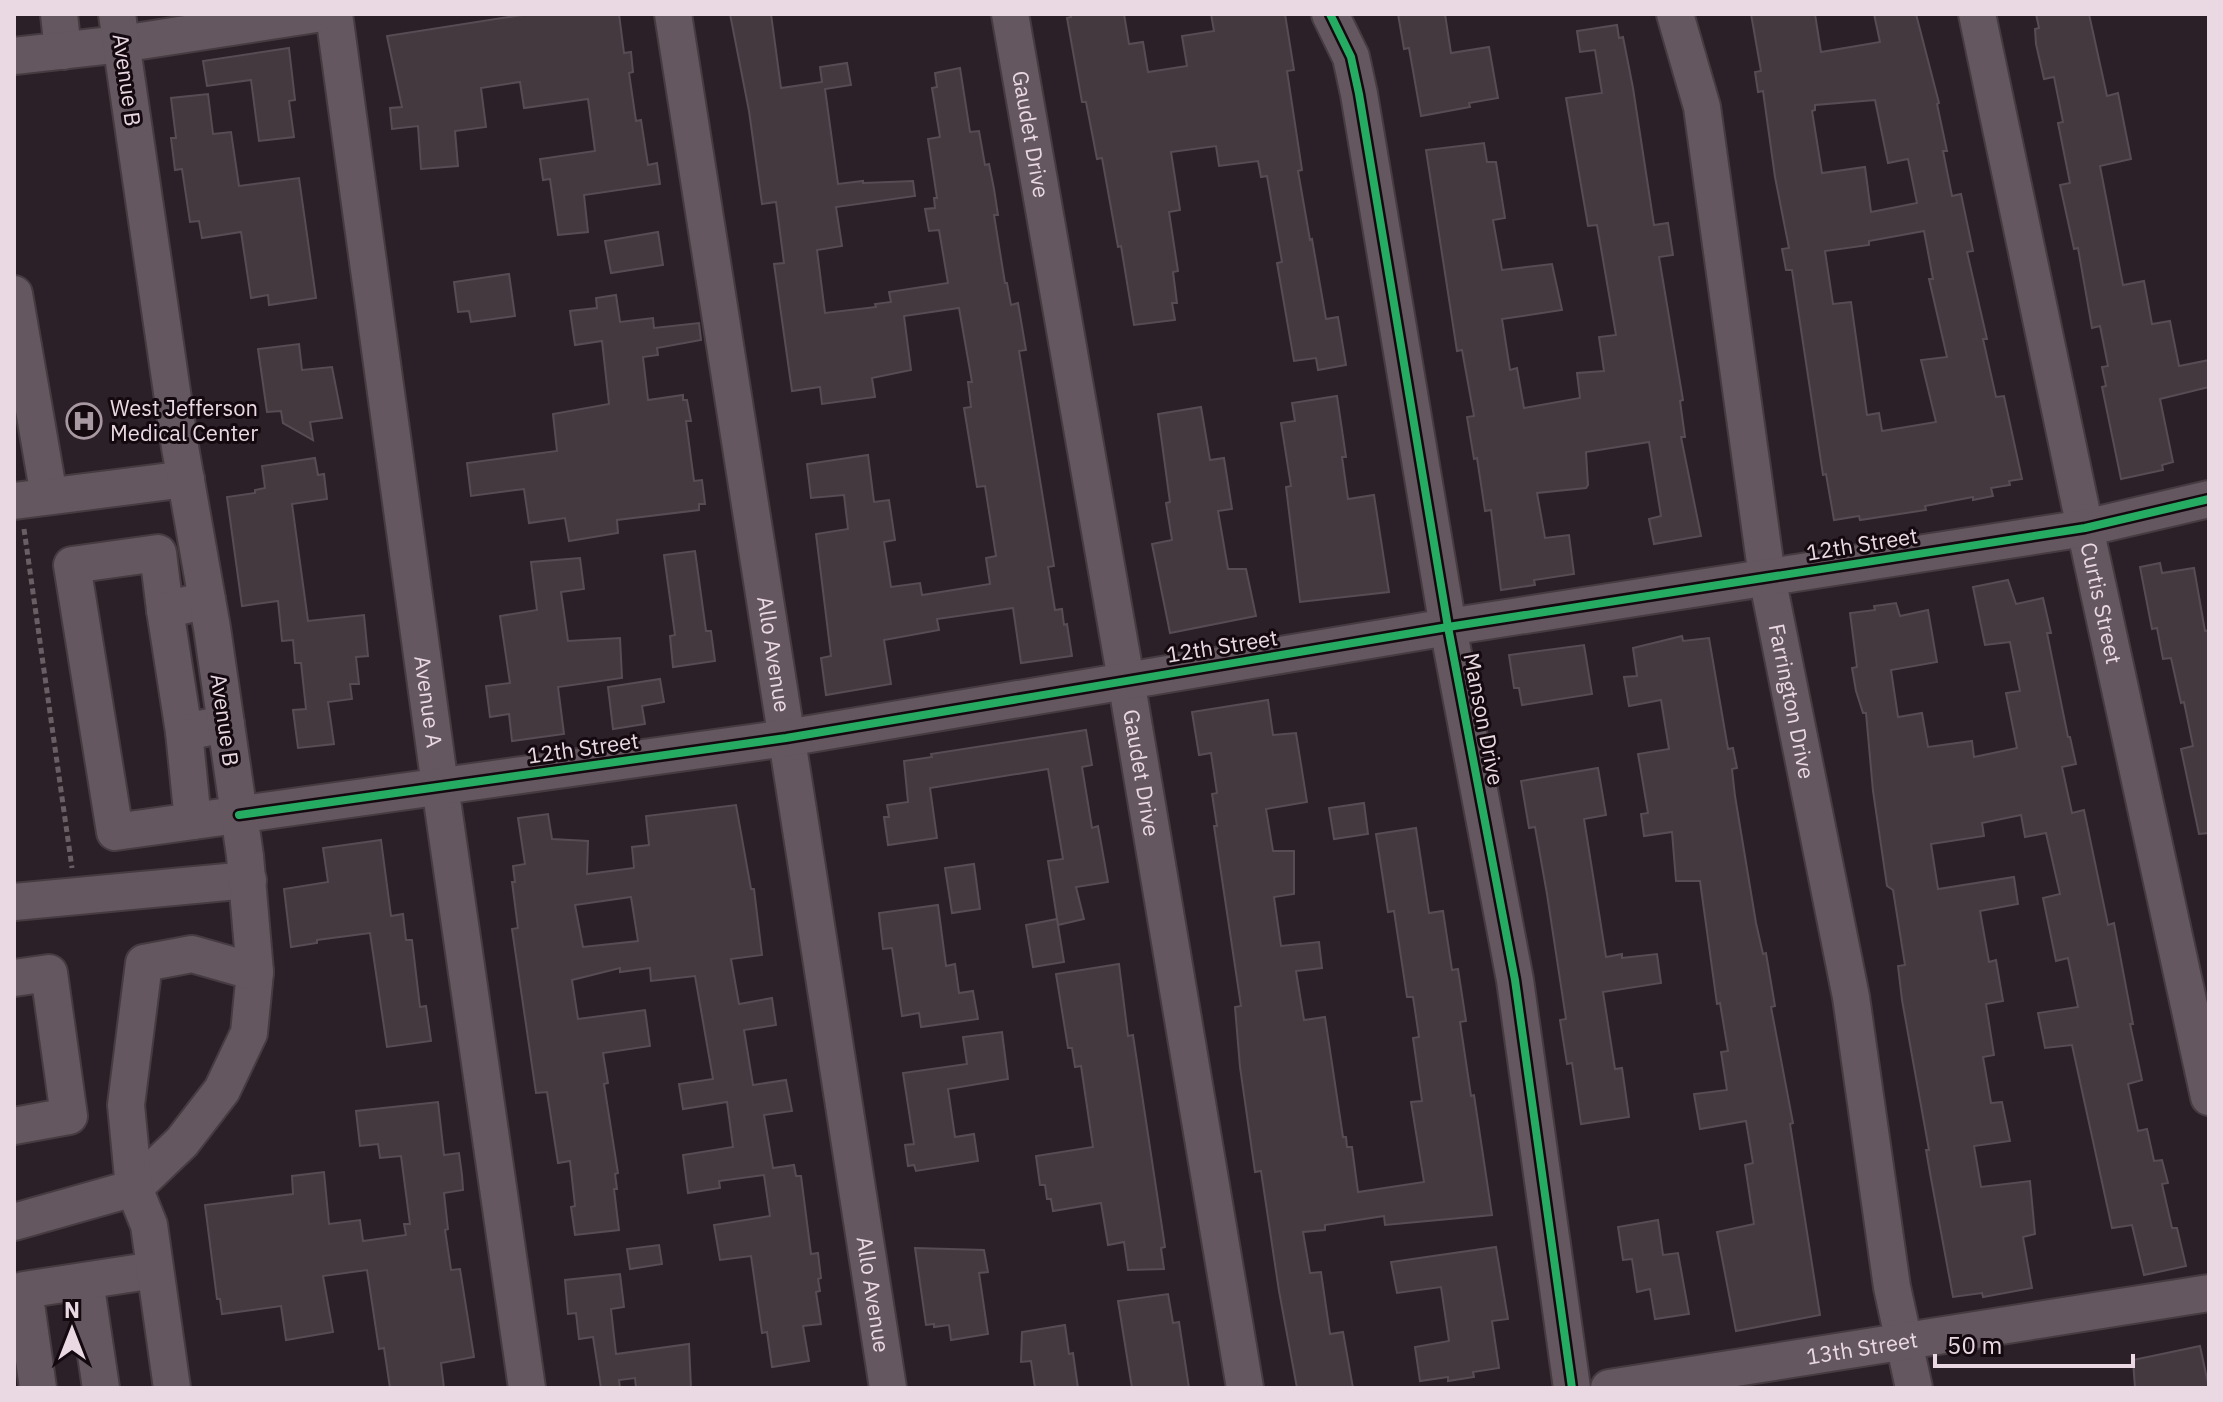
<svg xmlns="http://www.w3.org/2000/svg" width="2223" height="1402" viewBox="0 0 2223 1402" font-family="'IBM Plex Sans',sans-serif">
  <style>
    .building { fill: #453940; stroke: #574c53; stroke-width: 2; fill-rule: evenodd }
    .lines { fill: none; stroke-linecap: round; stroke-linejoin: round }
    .minor-casing { stroke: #463b41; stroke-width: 40 }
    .path { stroke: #695e64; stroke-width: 5; stroke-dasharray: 6 4; stroke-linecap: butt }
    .minor { stroke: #64575f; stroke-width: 36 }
    .cycleway-casing { stroke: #13090f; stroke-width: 13 }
    .cycleway { stroke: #26ab63; stroke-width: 8 }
    .labels { text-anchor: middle; stroke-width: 6; stroke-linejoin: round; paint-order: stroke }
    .street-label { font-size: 22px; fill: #ead9e2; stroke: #13090f }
    .poi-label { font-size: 22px; fill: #ead9e2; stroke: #13090f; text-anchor: start }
  </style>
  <rect width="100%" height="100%" fill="#2c2028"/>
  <!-- building -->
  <g class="building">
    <polygon points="528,14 619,14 624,53 631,52 633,72 629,73 636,121 641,120 648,165 657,163 660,184 584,195 588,232 558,235 550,179 543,180 540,159 595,151 588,99 524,108 520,82 481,88 486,127 455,131 458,166 421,169 418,126 392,129 390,108 402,107 387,36"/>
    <polygon points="730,14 771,14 781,88 822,82 820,67 847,63 851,85 825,89 838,184 863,181 863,183 913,181 915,196 836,207 842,246 817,250 825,313 876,307 875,304 891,302 889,292 948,283 939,230 929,231 925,209 935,208 934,198 937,198 928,139 940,137 932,88 937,87 935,73 960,68 970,132 979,131 985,165 989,164 994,189 998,215 994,215 1005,283 1007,283 1011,305 1018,303 1026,350 1019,351 1054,566 1048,567 1055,610 1062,609 1064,625 1067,624 1072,656 1021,663 1013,608 937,619 939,630 884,640 891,684 826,695 821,658 831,656 816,534 848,529 844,495 811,498 807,464 868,455 874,502 889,500 895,540 884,542 891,587 920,583 922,595 990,584 986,558 996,556 985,486 977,487 964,408 971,407 968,382 972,382 959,308 904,316 911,370 872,378 875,397 822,404 820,387 792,391 774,264 784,263 776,202 762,204 749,111"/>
    <polygon points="1071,14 1124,14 1129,44 1143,42 1148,72 1187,66 1182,36 1214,31 1211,14 1285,14 1294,70 1287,71 1302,170 1298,171 1310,240 1312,239 1326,319 1338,317 1346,365 1318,370 1316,358 1294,361 1277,263 1282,262 1267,176 1261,177 1258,161 1219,166 1216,146 1171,152 1180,210 1169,212 1178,271 1173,272 1177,303 1172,303 1175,320 1134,325 1121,246 1118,247 1102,158 1097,159 1086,102 1082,102 1067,18 1071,17"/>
    <polygon points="1398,14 1445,14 1451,53 1489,47 1498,98 1469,103 1470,107 1421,116 1409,48 1404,49"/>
    <path d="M1751,14H1815L1821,52L1880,42L1874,14H1916L1939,103L1937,104L1947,151H1943L1952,196L1961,194L1973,251L1967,252L1987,339H1983L1996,397L2004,396L2022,479L2009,481L2010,485L1991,488L1993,496L1973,500V497L1925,506L1926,510L1860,520L1859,516L1834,520L1826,474L1823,475L1792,270H1786L1782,249L1789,248L1775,177L1763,91L1758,92L1755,72L1761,71ZM1875,100L1888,163L1908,159L1917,203L1871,212L1865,167L1822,173L1812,111L1815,110V105ZM1924,231L1933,279H1929L1947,357L1921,360L1936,422L1882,431L1879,413L1867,415L1851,302L1833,304L1825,251L1869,245V241Z"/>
    <polygon points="2036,14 2089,14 2107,96 2118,93 2131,159 2100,166 2123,285 2144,281 2152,324 2170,321 2179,366 2209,360 2209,387 2160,399 2173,462 2162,465 2163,470 2121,479 2102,387 2106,386 2102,367 2108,366 2100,326 2092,328 2078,248 2074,249 2060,185 2070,183 2058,123 2063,122 2054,77 2044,79 2036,44 2035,29 2039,28"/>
    <polygon points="1617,25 1619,38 1623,37 1633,88 1654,225 1668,223 1673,255 1659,257 1683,400 1680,401 1685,437 1681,437 1701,536 1654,544 1649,519 1661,516 1649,442 1586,452 1588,485 1586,488 1537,493 1545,538 1569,535 1574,574 1534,580 1535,585 1501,590 1491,510 1485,511 1477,458 1474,459 1467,417 1474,416 1462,350 1457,351 1426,150 1484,143 1487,162 1496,162 1505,218 1493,220 1502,270 1552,264 1562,310 1502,319 1510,370 1517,368 1524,408 1580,398 1577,373 1604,371 1599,337 1616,335 1597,225 1588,226 1566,98 1602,93 1595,50 1580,52 1577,31"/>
    <polygon points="289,48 295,100 289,101 294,137 259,141 251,80 207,86 203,61"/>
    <polygon points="208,94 213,134 231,132 239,186 299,178 316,298 269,305 268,295 251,298 241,232 202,238 199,221 190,222 182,169 175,170 171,138 176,138 171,98"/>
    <polygon points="658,232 663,265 611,273 605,241"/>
    <polygon points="509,274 515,316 471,322 469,311 458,312 454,282"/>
    <polygon points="616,295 620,322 653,318 654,328 699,323 701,340 657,348 658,355 643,357 648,400 683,395 683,400 687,400 691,421 686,421 694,481 702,480 705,504 699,504 699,510 617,520 618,533 569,541 565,518 529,523 524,489 471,496 467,463 557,451 553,414 609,404 602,341 575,345 570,311 597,308 596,298"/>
    <polygon points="299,344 302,370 332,367 342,418 310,422 313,440 283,423 281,411 267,412 258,349"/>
    <polygon points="1337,396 1346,457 1342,457 1348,499 1374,495 1389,592 1300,602 1286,487 1291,486 1281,423 1295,421 1292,403"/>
    <polygon points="1201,407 1210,460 1224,458 1232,509 1218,511 1228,569 1246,569 1256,616 1170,633 1152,544 1172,540 1166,503 1170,502 1158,414"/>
    <polygon points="315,458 318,475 324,474 327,499 292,504 308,621 364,615 368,656 356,657 359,684 350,684 352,699 328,702 334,744 298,748 293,710 306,709 301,663 295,663 293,640 282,641 278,601 242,606 227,497 255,493 255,490 265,488 262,466"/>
    <polygon points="695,551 706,631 711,631 715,661 673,667 670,636 675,635 664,555"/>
    <polygon points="580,558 584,589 561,592 568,641 620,638 622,678 558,687 564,734 512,741 509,714 490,717 486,686 510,683 500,616 537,610 531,562"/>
    <polygon points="2160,563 2162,573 2194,568 2205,631 2209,630 2209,833 2199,834 2181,749 2193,746 2184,702 2181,703 2171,658 2163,659 2157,628 2152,629 2140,567"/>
    <polygon points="2008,580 2016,604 2043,598 2051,633 2047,633 2068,737 2070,737 2076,764 2062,767 2072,813 2084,810 2108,925 2114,923 2133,1024 2130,1024 2142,1080 2128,1084 2138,1131 2147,1129 2154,1161 2162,1160 2168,1183 2162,1184 2172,1228 2177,1228 2186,1266 2144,1275 2132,1225 2112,1228 2072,1045 2045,1048 2038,1013 2078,1007 2068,958 2056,961 2043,898 2060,894 2046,833 2025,837 2021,815 1982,823 1984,836 1931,844 1938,889 2014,877 2018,904 1980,911 1989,962 1996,960 2003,1001 1986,1004 1994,1055 1983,1057 1991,1103 2002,1102 2010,1141 1974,1146 1981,1187 2030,1181 2035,1234 2023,1237 2032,1288 1983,1297 1982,1293 1953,1297 1930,1173 1926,1150 1929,1150 1902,1000 1898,966 1905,965 1893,890 1887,886 1873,791 1866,713 1863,713 1856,691 1852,668 1857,667 1850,613 1875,610 1874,606 1896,603 1900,616 1928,610 1937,662 1891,670 1898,717 1922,713 1928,747 1972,741 1974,757 2017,748 2006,693 2020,691 2010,642 1985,645 1973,587"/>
    <polygon points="1682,636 1683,641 1709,638 1728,749 1733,748 1737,768 1732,769 1735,796 1756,923 1763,954 1766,953 1775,1006 1771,1007 1793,1123 1790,1124 1820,1315 1736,1331 1717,1232 1754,1224 1745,1165 1753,1163 1746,1121 1700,1129 1694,1094 1727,1090 1721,1052 1728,1051 1720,1003 1717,1004 1700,881 1676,881 1672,832 1644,836 1641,814 1648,813 1638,754 1669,749 1661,700 1629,706 1624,677 1637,676 1633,648"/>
    <polygon points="1584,645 1592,694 1522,705 1519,688 1514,688 1509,655"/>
    <polygon points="660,679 664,702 642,706 645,724 613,729 608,687"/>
    <polygon points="1268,700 1273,735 1296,733 1307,802 1266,809 1273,851 1294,851 1294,894 1274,897 1281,946 1319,942 1322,968 1296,971 1304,1020 1325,1017 1343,1137 1346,1137 1347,1147 1352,1147 1358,1192 1424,1182 1411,1102 1422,1101 1413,1038 1419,1037 1413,997 1407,997 1394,911 1388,912 1376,834 1416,828 1429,913 1443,911 1452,970 1458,969 1466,1021 1460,1022 1471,1096 1474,1095 1492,1215 1385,1225 1384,1216 1325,1225 1325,1230 1303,1232 1310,1273 1321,1272 1330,1334 1343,1332 1353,1388 1297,1388 1279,1291 1261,1171 1255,1172 1240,1067 1235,1007 1241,1006 1214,826 1217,826 1212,794 1217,793 1211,753 1199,755 1192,712"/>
    <polygon points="1086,730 1092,765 1082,767 1092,828 1098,826 1108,882 1076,887 1084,919 1058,925 1048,861 1063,859 1048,769 930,788 937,838 888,845 884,817 889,817 887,805 908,802 904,761 932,757 931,754"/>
    <polygon points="1598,768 1606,815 1584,819 1606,957 1622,954 1622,958 1657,954 1661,983 1603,992 1615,1069 1622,1068 1629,1117 1581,1124 1572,1063 1567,1064 1560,1020 1566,1019 1547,894 1535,827 1529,828 1521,781"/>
    <polygon points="1364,803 1368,834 1334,839 1329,808"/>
    <path d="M736,805L751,889H754L762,955L731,959L739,1004L772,998L776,1025L744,1030L753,1085L786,1080L792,1111L764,1115L773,1168L794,1165L796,1176H801L811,1254L818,1253L821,1278L818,1279L820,1291L816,1292L821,1324L803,1326L809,1361L772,1367L767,1332L762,1333L751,1256L720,1260L714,1225L770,1216L764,1175L719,1181L720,1188L688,1193L683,1155L733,1147L727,1102L683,1109L679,1084L713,1079L695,976L651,981L650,968L620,972V968L572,980L578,1019L645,1010L650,1046L603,1053L608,1083L604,1084L618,1173L615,1174L617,1189H614L619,1230L575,1235L571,1207L575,1206L570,1161L558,1163L547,1092L536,1093L512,929L518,928L512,882H515L513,866L525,864L518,818L548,814L552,839L588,841L587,874L634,868L632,847L649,845L646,816ZM631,897L638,941L583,947L575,905Z"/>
    <polygon points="381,840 391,916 403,914 406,940 412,940 420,1007 426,1006 431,1041 387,1047 370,933 317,940 317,943 291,947 284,889 328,882 323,848"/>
    <polygon points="974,864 980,909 952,913 945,868"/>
    <polygon points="938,905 946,966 955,964 959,993 973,991 978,1019 921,1027 919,1013 902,1016 892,948 883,949 879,913"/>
    <polygon points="1057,919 1064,962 1033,967 1026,925"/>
    <polygon points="1119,964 1128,1036 1133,1035 1165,1247 1161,1248 1164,1269 1128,1270 1124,1242 1108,1245 1101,1203 1053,1211 1051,1199 1047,1199 1045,1185 1040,1185 1036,1156 1093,1147 1081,1066 1075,1067 1072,1048 1068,1048 1056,974"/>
    <polygon points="1002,1032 1008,1079 948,1089 955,1137 974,1134 978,1161 916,1171 914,1165 908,1166 905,1145 914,1144 903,1073 967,1064 963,1037"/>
    <polygon points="438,1102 444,1155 459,1153 462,1175 463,1190 444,1193 448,1229 445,1230 451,1270 460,1269 474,1357 441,1363 444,1388 390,1388 384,1348 379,1349 367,1270 323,1276 333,1332 286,1340 281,1306 222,1314 220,1299 217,1299 205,1205 293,1194 292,1176 324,1172 329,1224 360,1220 363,1241 406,1235 404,1224 410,1224 401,1156 380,1158 378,1144 360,1146 356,1111"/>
    <polygon points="1658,1220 1663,1255 1678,1253 1689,1314 1655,1319 1650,1289 1637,1292 1632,1259 1623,1260 1618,1227"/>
    <polygon points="659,1245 662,1264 630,1269 627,1249"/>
    <polygon points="1496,1247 1508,1319 1492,1321 1499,1368 1473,1372 1474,1377 1448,1381 1448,1377 1420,1381 1415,1347 1449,1341 1441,1287 1397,1293 1391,1262"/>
    <polygon points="915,1248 984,1250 988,1272 979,1273 988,1334 951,1340 949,1325 934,1327 934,1324 926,1325"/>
    <polygon points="620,1274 624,1307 611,1309 616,1354 689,1344 691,1388 636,1388 635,1378 619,1380 620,1388 601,1388 593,1337 579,1339 576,1313 568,1314 565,1280"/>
    <polygon points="1168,1294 1173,1323 1179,1322 1189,1388 1132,1388 1118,1301"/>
    <polygon points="1065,1325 1069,1354 1073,1353 1078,1388 1035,1388 1031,1361 1021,1362 1022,1332"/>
    <polygon points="2200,1346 2209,1388 2135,1388 2133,1360"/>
  </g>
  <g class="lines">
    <defs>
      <g id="minor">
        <polyline points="59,14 63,51"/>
        <path id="s1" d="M334,14L440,786L527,1388"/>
        <path id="s2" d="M673,14C747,472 816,930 888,1388"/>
        <path id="s3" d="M1010,14L1126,680L1245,1388"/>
        <polyline points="1330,14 1351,57 1359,94 1448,627 1515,980 1572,1388"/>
        <path id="s4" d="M1675,14L1702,107L1767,577L1851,997L1892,1287L1914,1388"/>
        <path id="s5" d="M1977,14L2085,528L2209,1097"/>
        <polyline points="14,56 121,44 316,14"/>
        <polyline points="14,294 49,496"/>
        <polyline points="14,501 186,479"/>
        <polyline points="207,600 165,610 158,553 72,565 115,832 786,738 1448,627 2085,528 2209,499"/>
        <polyline points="165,610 184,732 226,724"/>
        <polyline points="184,732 193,821"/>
        <polyline points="14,902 248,880"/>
        <polyline points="14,978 49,973 69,1116 14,1126"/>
        <polyline points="14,1222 134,1188 182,1142 222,1090 249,1033 255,972 245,856 212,628 180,447 117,14"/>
        <polyline points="85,1281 101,1388"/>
        <polyline points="38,1388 24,1290 155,1270"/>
        <polyline points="172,1388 149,1225 134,1188 126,1105 144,963 192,954 255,972"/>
        <path id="s6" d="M1609,1388L2209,1293"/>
      </g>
    </defs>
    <!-- minor casing -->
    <use href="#minor" class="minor-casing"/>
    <!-- path -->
    <polyline class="path" points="24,529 72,868"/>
    <!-- minor -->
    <use href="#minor" class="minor"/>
    <defs>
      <g id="cycleway">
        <polyline points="1330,14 1351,57 1359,94 1448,627 1515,980 1572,1388"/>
        <polyline points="239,815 786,738 1448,627 2085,528 2209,499"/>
      </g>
    </defs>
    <!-- cycleway casing -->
    <use href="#cycleway" class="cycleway-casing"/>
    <!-- cycleway -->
    <use href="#cycleway" class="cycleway"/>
  </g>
  <!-- icons -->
  <defs>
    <symbol id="hospital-ring" viewBox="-11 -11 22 22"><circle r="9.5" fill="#13090f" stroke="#a898a1" stroke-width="1.5"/><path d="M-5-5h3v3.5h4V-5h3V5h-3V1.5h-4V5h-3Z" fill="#a898a1"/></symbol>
  </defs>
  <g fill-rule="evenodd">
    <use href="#hospital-ring" x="64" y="401" width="40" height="40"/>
  </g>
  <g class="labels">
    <!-- street labels -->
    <g class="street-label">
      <text transform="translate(127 80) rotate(82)" y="8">Avenue B</text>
      <text dy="8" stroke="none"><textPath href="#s3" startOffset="122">Gaudet Drive</textPath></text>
      <text transform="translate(1862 544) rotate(-9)" y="8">12th Street</text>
      <text dy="8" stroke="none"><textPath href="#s5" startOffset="602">Curtis Street</textPath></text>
      <text transform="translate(1222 646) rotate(-9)" y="8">12th Street</text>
      <text dy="8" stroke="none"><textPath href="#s2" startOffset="648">Allo Avenue</textPath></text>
      <text dy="8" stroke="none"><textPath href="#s1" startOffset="694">Avenue A</textPath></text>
      <text dy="8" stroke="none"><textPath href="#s4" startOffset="698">Farrington Drive</textPath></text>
      <text transform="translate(1484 719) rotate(79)" y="8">Manson Drive</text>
      <text transform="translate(225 720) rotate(82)" y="8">Avenue B</text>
      <text transform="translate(583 748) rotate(-8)" y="8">12th Street</text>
      <text dy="8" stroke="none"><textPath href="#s3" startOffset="770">Gaudet Drive</textPath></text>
      <text dy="8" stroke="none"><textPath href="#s2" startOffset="1296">Allo Avenue</textPath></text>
      <text dy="8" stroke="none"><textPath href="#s6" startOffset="256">13th Street</textPath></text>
    </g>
    <!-- poi labels -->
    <g class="poi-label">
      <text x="110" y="416">West Jefferson<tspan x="110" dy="25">Medical Center</tspan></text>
    </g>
  </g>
  <!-- border -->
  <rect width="2223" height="1402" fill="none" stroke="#ead9e2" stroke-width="32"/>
  <!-- north arrow -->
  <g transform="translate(72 1330)" stroke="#13090f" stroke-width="6" paint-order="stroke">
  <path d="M0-6L14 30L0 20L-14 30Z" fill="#ead9e2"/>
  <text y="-12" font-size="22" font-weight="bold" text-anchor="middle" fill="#ead9e2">N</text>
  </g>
  <!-- scale -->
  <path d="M1935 1354v12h198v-12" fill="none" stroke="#ead9e2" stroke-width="4"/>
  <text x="1947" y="1354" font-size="24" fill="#ead9e2" stroke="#13090f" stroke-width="6" paint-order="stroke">50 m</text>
</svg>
